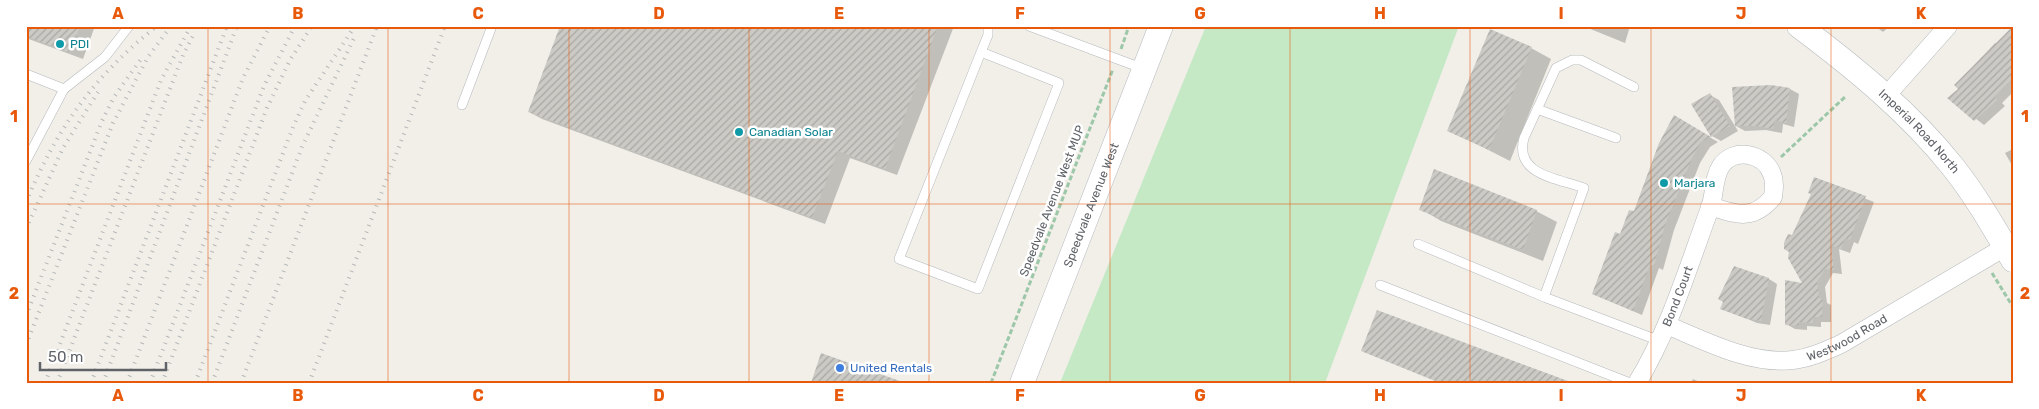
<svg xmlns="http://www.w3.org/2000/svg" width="2039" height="409" viewBox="0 0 2039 409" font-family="Rubik,sans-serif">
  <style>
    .grass { fill: #c5e8c5 }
    .shadow { fill: #0003 }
    .building { fill: url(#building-hatch) }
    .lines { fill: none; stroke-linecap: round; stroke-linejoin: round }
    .lane-casing { stroke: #b5b8bc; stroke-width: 10 }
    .street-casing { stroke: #b5b8bc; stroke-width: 19 }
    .secondary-casing { stroke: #b6babf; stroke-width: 25 }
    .path { stroke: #9cc7a9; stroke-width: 3; stroke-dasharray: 5 2.5; stroke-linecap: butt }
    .lane { stroke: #fff; stroke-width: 9 }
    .street { stroke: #fff; stroke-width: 18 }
    .secondary { stroke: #fff; stroke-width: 24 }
    .rail { stroke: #b6b7b8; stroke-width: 4; stroke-dasharray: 1 6; stroke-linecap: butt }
    .grid { fill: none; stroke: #e8590c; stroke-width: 1; stroke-opacity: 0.55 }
    .culture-dot { fill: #0f9aa8; stroke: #fff; stroke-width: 2 }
    .shop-dot { fill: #3f7fe0; stroke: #fff; stroke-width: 2 }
    .labels { text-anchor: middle; stroke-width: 5; stroke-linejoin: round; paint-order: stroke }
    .culture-label { font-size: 12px; fill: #0d838f; stroke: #fff; text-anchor: start }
    .street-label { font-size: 12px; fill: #5f6368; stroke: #fff }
    .shop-label { font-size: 12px; fill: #366cbe; stroke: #fff; text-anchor: start }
    .neatline { fill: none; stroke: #e8590c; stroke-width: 2 }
    .grid-label { font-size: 16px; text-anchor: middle; font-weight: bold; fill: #e8590c }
  </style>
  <defs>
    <pattern id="building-hatch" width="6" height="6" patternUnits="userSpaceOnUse" patternTransform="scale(1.25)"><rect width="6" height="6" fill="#cccac5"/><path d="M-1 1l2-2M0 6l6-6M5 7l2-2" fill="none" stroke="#a9a8a4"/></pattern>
  </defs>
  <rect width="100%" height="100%" fill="#f1efe8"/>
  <!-- grass -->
  <polygon class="grass" points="1206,26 1459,26 1325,383 1060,383"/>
  <!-- shadow -->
  <g class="shadow">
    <polygon points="26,26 95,26 83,59 26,38"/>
    <polygon points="113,26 124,26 123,30"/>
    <polygon points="562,26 954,26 897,175 850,158 825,224 542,119 529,112"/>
    <polygon points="1583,26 1630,26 1625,43"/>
    <polygon points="1875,26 1890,26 1883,32"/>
    <polygon points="2013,28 2013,92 2002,103 2005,106 1984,125 1949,98 1960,89 1956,85 1995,43 1998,45"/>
    <polygon points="1531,48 1551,59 1510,161 1449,130"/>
    <polygon points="1771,86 1790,89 1799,94 1794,127 1783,124 1782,133 1766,130 1745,131 1736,126"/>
    <polygon points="1710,95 1719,100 1738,131 1721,141 1712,136"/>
    <polygon points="1675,117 1718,142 1710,147 1700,163 1674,230 1663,270 1659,268 1642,315 1593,294 1620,235 1634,213"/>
    <polygon points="2013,149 2013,167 2005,153"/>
    <polygon points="1815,179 1874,202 1858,244 1854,242 1850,253 1839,249 1842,274 1833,273 1825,287 1827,303 1831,305 1831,322 1821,322 1821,327 1807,326 1807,330 1795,329 1786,324 1804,285 1792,237 1813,194"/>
    <polygon points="1421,209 1536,211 1557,222 1543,261 1441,221"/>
    <polygon points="1769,279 1777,284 1770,325 1757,323 1722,308"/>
    <polygon points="1693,379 1702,383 1691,383"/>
  </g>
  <!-- building -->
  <g class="building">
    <polygon points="26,26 80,26 70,53 26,36"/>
    <polygon points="560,26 938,26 885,169 838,151 812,218 528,112"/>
    <polygon points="2013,26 2013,79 1994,97 1997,100 1974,121 1947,98 1958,89 1954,85"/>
    <polygon points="1490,29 1532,47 1489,150 1447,131"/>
    <polygon points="1771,85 1790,88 1786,123 1775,120 1773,129 1756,126 1735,126 1732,87"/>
    <polygon points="1710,93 1730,126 1711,137 1691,104"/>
    <polygon points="1674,115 1711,137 1701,142 1692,158 1665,225 1654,266 1650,265 1633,311 1592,294 1615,232 1620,234 1629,210 1634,211 1659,143"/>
    <polygon points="1434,169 1537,210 1523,250 1419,210"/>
    <polygon points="1814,177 1866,196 1850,240 1845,238 1841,249 1831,245 1834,270 1825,269 1817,282 1819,298 1823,299 1822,317 1813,317 1813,323 1799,322 1799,326 1785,325 1785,280 1802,283 1788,258 1789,252 1784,249 1784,243 1788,234 1792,235 1811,194 1808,193"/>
    <polygon points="1734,266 1769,278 1761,321 1747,319 1720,309 1723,302 1718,299"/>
    <polygon points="1377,310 1568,381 1567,383 1440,383 1361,351"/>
    <polygon points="821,353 900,381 899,383 811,383"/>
  </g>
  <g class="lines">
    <defs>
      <g id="lane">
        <polyline points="1029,26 1144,69"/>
        <polyline points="981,52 1059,83 978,289 899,259 981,52 988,35 988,26"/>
        <polyline points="26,74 64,89 26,161"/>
        <polyline points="64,89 105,57 129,26"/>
        <polyline points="462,105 492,26"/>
        <polyline points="1537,109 1616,138"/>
        <polyline points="1418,244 1544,297 1660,341"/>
        <polyline points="1380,285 1630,383"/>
        <path d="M1544,297L1584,188C1557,178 1514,175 1524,138L1556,68L1572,60H1581L1634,87"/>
      </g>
      <g id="street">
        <polyline points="1886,96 1948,26"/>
        <path id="s1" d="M1667,325C1705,341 1751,365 1793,360C1810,358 1825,351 1841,344L2005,247"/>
        <path id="s2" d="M1637,383C1670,329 1688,267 1710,208C1715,195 1713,178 1721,166C1734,147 1764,153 1772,174C1775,181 1774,189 1773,197C1753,221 1737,215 1710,206"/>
      </g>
      <g id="secondary">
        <path id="s3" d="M1799,26C1855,68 1909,112 1953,167C1976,196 1994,228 2013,260"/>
        <path id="s4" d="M1022,383L1161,26"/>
      </g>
    </defs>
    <!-- lane casing -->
    <use href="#lane" class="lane-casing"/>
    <!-- street casing -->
    <use href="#street" class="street-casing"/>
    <!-- secondary casing -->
    <use href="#secondary" class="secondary-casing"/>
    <!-- path -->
    <g class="path">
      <polyline points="1121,49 1129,26"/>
      <polyline points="1781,157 1846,96"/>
      <polyline points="1992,273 2013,307"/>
      <polyline points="991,383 1113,69"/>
    </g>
    <!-- lane -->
    <use href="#lane" class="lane"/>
    <!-- street -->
    <use href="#street" class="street"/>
    <!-- secondary -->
    <use href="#secondary" class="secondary"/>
    <!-- rail -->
    <g class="rail">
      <path d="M26,202C57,128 94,76 157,26"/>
      <polyline points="26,229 63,148 98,92"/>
      <polyline points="26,316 102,121 114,97 141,59"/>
      <polyline points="26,345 113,123 148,57 171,26"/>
      <polyline points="45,383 161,80 191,26"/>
      <polyline points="57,383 183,55 195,32"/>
      <polyline points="91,383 227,26"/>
      <polyline points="103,383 237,26"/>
      <polyline points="127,383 243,78 270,26"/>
      <polyline points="150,383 264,86 295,26"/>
      <polyline points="162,383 267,108 290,60 312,26"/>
      <polyline points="195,383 293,127 305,101 355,26"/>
      <polyline points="212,383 302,147 355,36"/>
      <polyline points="241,383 377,26"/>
      <polyline points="309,383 445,26"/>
    </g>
  </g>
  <!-- grid -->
  <path class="grid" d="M208,26V383M388,26V383M569,26V383M749,26V383M929,26V383M1110,26V383M1290,26V383M1470,26V383M1651,26V383M1831,26V383M26,204H2013"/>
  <!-- markers -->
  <g class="culture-dot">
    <circle cx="60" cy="44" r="5"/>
    <circle cx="739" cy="132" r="5"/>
    <circle cx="1664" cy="183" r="5"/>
  </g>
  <circle class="shop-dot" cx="840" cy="368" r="5"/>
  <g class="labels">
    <!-- culture labels -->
    <g class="culture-label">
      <text x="70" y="48">PDI</text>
      <text x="749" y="136">Canadian Solar</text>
      <text x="1674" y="187">Marjara</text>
    </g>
    <!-- street labels -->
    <g class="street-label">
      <text dy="4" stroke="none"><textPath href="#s3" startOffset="160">Imperial Road North</textPath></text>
      <text transform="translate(1052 201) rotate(-69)" y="4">Speedvale Avenue West MUP</text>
      <text dy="4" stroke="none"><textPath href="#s4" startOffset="191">Speedvale Avenue West</textPath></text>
      <text dy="4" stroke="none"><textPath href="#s2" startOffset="96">Bond Court</textPath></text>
      <text dy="4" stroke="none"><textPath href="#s1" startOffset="191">Westwood Road</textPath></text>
    </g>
    <!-- shop labels -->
    <g class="shop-label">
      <text x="850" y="372">United Rentals</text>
    </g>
  </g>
  <!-- border -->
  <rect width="2039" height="409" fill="none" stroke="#ffffff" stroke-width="55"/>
  <!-- scale -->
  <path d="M40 362v8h126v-8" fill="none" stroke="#5f6368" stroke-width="2.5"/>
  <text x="48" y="362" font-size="15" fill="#5f6368" stroke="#ffffff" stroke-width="4" paint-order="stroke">50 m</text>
  <rect x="28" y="28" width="1984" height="354" class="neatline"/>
  <g class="grid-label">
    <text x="118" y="19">A</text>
    <text x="298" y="19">B</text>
    <text x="478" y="19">C</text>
    <text x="659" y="19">D</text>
    <text x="839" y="19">E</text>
    <text x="1020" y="19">F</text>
    <text x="1200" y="19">G</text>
    <text x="1380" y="19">H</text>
    <text x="1561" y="19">I</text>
    <text x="1741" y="19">J</text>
    <text x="1921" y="19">K</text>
    <text x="14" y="122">1</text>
    <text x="2025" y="122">1</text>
    <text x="14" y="299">2</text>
    <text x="2025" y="299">2</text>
    <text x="118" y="401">A</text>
    <text x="298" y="401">B</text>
    <text x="478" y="401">C</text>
    <text x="659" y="401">D</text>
    <text x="839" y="401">E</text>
    <text x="1020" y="401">F</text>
    <text x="1200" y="401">G</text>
    <text x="1380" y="401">H</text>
    <text x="1561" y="401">I</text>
    <text x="1741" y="401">J</text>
    <text x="1921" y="401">K</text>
  </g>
</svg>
